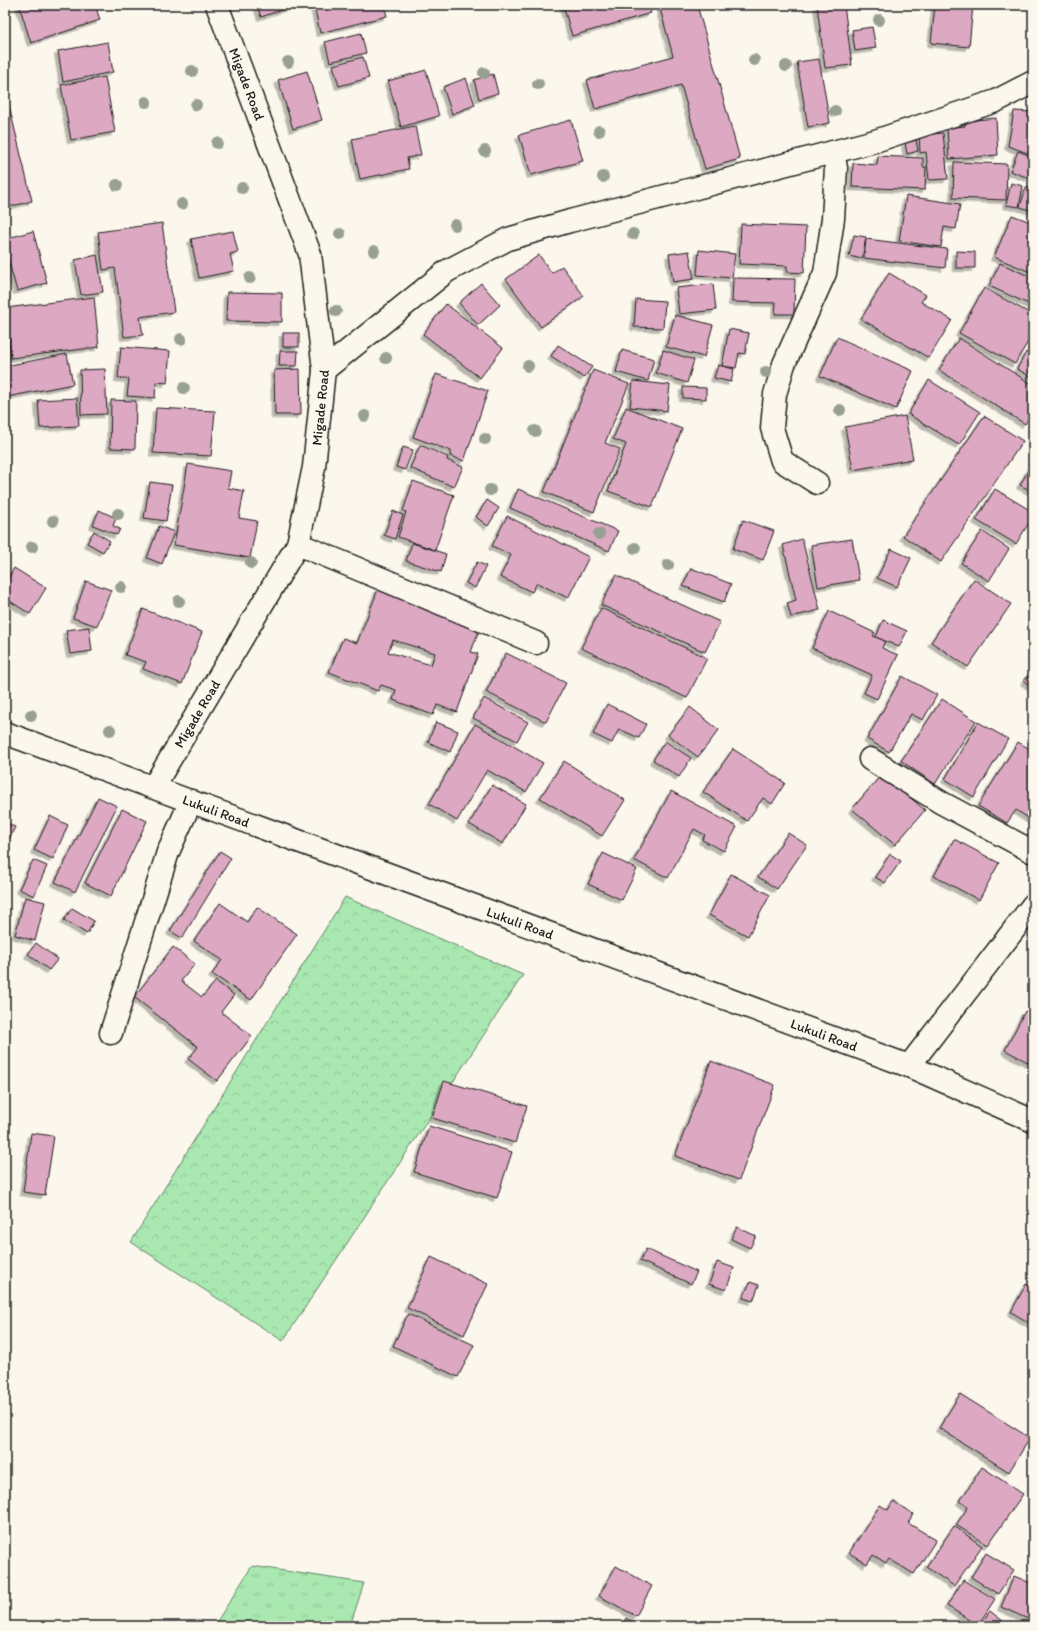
<svg xmlns="http://www.w3.org/2000/svg" width="1038" height="1631" viewBox="0 0 1038 1631" font-family="Itim,sans-serif">
  <style>
    .grass { fill: url(#grass-tufts); stroke: #628266 }
    .forest { fill: url(#forest-crowns); stroke: #628266 }
    .building { fill: #dca8c2; stroke: #1c1c1c; fill-rule: evenodd; filter: url(#shadow) }
    .lines { fill: none; stroke-linecap: round; stroke-linejoin: round }
    .street-casing { stroke: #1c1c1c; stroke-width: 25 }
    .secondary-casing { stroke: #1c1c1c; stroke-width: 25 }
    .street { stroke: #fbf7ec; stroke-width: 22 }
    .secondary { stroke: #fbf7ec; stroke-width: 22 }
    .tree { fill: #97a092 }
    .labels { text-anchor: middle; stroke-width: 4; stroke-linejoin: round; paint-order: stroke }
    .street-label { font-size: 14px; fill: #1c1c1c; stroke: #fbf7ec }
  </style>
  <defs>
    <pattern id="grass-tufts" width="24" height="20" patternUnits="userSpaceOnUse"><rect width="24" height="20" fill="#a9e8b0"/><path d="M3 7l-1-3M5 7V3M7 7l1-3M15 17l-1-3M17 17v-4M19 17l1-3" fill="none" stroke="#91c697"/></pattern>
    <pattern id="forest-crowns" width="20" height="18" patternUnits="userSpaceOnUse"><rect width="20" height="18" fill="#a9e8b0"/><path d="M2 6a3 3 0 1 1 6 0M12 15a3 3 0 1 1 6 0" fill="none" stroke="#91c697"/></pattern>
    <filter id="shadow"><feDropShadow dx="-3.5" dy="3.5" stdDeviation="0" flood-color="#0004"/></filter>
  </defs>
  <rect width="100%" height="100%" fill="#fbf7ec"/>
  <filter id="ink" filterUnits="userSpaceOnUse"><feTurbulence type="fractalNoise" baseFrequency=".025" numOctaves="2"/><feDisplacementMap in="SourceGraphic" scale="8" xChannelSelector="R" yChannelSelector="G"/><feConvolveMatrix kernelMatrix="1 2 1 2 8 2 1 2 1" color-interpolation-filters="sRGB"/></filter>
  <g filter="url(#ink)">
    <!-- grass -->
    <polygon class="grass" points="252,1566 364,1583 350,1626 214,1626"/>
    <!-- forest -->
    <polygon class="forest" points="345,897 523,975 283,1341 131,1242"/>
    <!-- building -->
    <g class="building">
      <polygon points="19,5 95,5 100,20 31,43"/>
      <polygon points="257,5 296,5 261,17"/>
      <polygon points="314,5 384,5 387,16 320,33"/>
      <polygon points="563,5 658,5 649,7 651,13 572,36"/>
      <polygon points="659,5 697,5 740,159 705,169 681,85 595,109 587,80 673,56"/>
      <polygon points="817,5 844,5 852,65 825,68"/>
      <polygon points="935,5 973,5 969,47 931,43"/>
      <polygon points="872,27 876,48 855,51 852,30"/>
      <polygon points="361,33 366,53 330,62 325,42"/>
      <polygon points="108,42 113,72 63,82 58,51"/>
      <polygon points="363,57 369,78 339,86 333,65"/>
      <polygon points="819,59 830,123 808,127 797,62"/>
      <polygon points="426,70 439,116 401,127 388,81"/>
      <polygon points="307,71 322,120 293,129 278,80"/>
      <polygon points="493,74 498,93 479,99 474,80"/>
      <polygon points="105,77 115,132 71,140 61,85"/>
      <polygon points="466,78 475,105 452,114 443,87"/>
      <polygon points="6,93 32,201 5,208 5,94"/>
      <polygon points="1014,111 1033,112 1033,155 1008,146"/>
      <polygon points="996,118 998,155 949,159 947,128 965,126 965,121"/>
      <polygon points="571,120 583,161 531,175 519,135"/>
      <polygon points="415,126 421,155 407,158 409,169 360,179 352,139"/>
      <polygon points="943,133 948,179 929,180 926,152 920,153 919,135"/>
      <polygon points="916,140 918,151 907,154 905,143"/>
      <polygon points="1018,151 1033,157 1033,167 1029,178 1010,171"/>
      <polygon points="878,156 923,158 923,167 926,167 925,190 852,187 853,163 877,165"/>
      <polygon points="954,162 1007,164 1006,200 953,198"/>
      <polygon points="1011,183 1023,186 1019,207 1006,205"/>
      <polygon points="1026,187 1033,189 1033,211 1020,207"/>
      <polygon points="906,196 960,204 956,229 944,227 941,247 899,241"/>
      <polygon points="1012,215 1033,223 1032,245 1033,245 1033,273 994,257"/>
      <polygon points="162,223 174,312 140,317 143,335 124,337 115,268 103,270 98,232"/>
      <polygon points="741,224 806,227 804,273 787,272 787,266 739,264"/>
      <polygon points="33,231 47,283 17,291 5,249 5,239"/>
      <polygon points="233,231 238,252 230,254 234,271 199,278 191,239"/>
      <polygon points="854,235 866,237 862,259 849,256"/>
      <polygon points="866,239 947,249 945,268 864,258"/>
      <polygon points="699,250 735,254 732,278 697,275"/>
      <polygon points="689,251 694,279 673,282 669,254"/>
      <polygon points="956,251 975,252 975,268 956,268"/>
      <polygon points="97,255 103,292 81,295 75,260"/>
      <polygon points="539,255 552,273 562,266 584,296 541,327 506,279"/>
      <polygon points="1000,263 1033,278 1033,306 989,286"/>
      <polygon points="889,273 926,295 921,302 952,320 929,358 861,319"/>
      <polygon points="733,278 795,279 794,314 775,314 776,303 732,302"/>
      <polygon points="481,283 500,305 478,325 459,303"/>
      <polygon points="713,284 716,310 679,314 676,288"/>
      <polygon points="984,288 1033,315 1033,333 1015,364 959,333"/>
      <polygon points="227,292 282,293 282,322 226,321"/>
      <polygon points="94,297 99,347 11,358 6,308"/>
      <polygon points="636,299 665,301 663,328 634,327"/>
      <polygon points="446,304 503,348 480,378 423,334"/>
      <polygon points="675,315 713,325 704,357 666,347"/>
      <polygon points="729,329 749,333 745,354 739,353 736,368 722,366"/>
      <rect x="283" y="333" width="16" height="14"/>
      <polygon points="837,337 913,371 896,409 820,376"/>
      <polygon points="959,338 1033,385 1033,412 1025,424 939,370"/>
      <polygon points="558,345 592,367 584,378 551,356"/>
      <polygon points="121,347 170,351 167,383 156,382 155,398 127,396 129,379 118,378"/>
      <polygon points="622,350 654,359 648,381 616,372"/>
      <polygon points="663,350 694,360 687,383 656,373"/>
      <polygon points="280,351 298,351 297,366 279,366"/>
      <polygon points="1026,352 1033,355 1033,378 1017,369"/>
      <polygon points="67,354 73,384 7,397 5,366"/>
      <polygon points="718,365 734,369 731,382 714,378"/>
      <polygon points="105,369 107,414 81,415 80,370"/>
      <polygon points="300,369 301,415 275,415 274,370"/>
      <polygon points="593,370 629,384 605,443 620,449 594,512 544,492"/>
      <polygon points="436,374 488,391 464,461 450,456 451,451 413,437"/>
      <polygon points="929,380 980,412 959,445 908,414"/>
      <polygon points="633,381 670,385 667,411 630,407"/>
      <polygon points="683,387 706,388 706,399 683,398"/>
      <polygon points="77,398 79,426 40,428 38,400"/>
      <polygon points="111,400 136,401 135,449 110,448"/>
      <polygon points="626,407 682,429 652,507 608,491 626,444 613,439"/>
      <polygon points="156,408 215,411 211,456 153,453"/>
      <polygon points="905,416 913,459 853,470 845,427"/>
      <polygon points="984,416 1023,441 941,562 903,536"/>
      <polygon points="420,445 448,457 447,460 463,467 454,487 410,468"/>
      <polygon points="403,447 413,450 405,470 396,467"/>
      <polygon points="1033,462 1033,492 1020,485"/>
      <polygon points="188,464 231,471 228,488 244,491 239,518 257,521 250,558 174,545"/>
      <polygon points="413,481 454,495 435,550 398,537 406,512 403,511"/>
      <polygon points="150,482 172,485 166,521 144,518"/>
      <polygon points="518,489 618,531 609,551 510,508"/>
      <polygon points="995,489 1033,512 1033,516 1016,544 976,520"/>
      <polygon points="487,500 499,508 488,526 476,517"/>
      <polygon points="99,510 116,518 113,526 120,529 117,535 93,525"/>
      <polygon points="393,511 403,515 395,539 384,535"/>
      <polygon points="507,516 589,557 568,598 537,583 532,592 500,577 511,555 492,546"/>
      <polygon points="743,520 774,531 763,560 733,549"/>
      <polygon points="159,526 174,532 162,564 147,558"/>
      <polygon points="94,531 110,541 103,552 87,543"/>
      <polygon points="982,531 1009,549 989,581 961,563"/>
      <polygon points="802,539 820,610 791,617 787,603 796,600 783,545"/>
      <polygon points="852,539 859,580 818,587 811,545"/>
      <polygon points="412,543 446,554 441,572 406,561"/>
      <polygon points="891,549 911,558 897,587 877,578"/>
      <polygon points="477,562 486,566 475,588 466,583"/>
      <polygon points="14,568 46,588 30,614 5,598 5,584"/>
      <polygon points="691,568 731,584 724,602 683,586"/>
      <polygon points="616,575 720,622 705,652 601,605"/>
      <polygon points="974,579 1011,604 968,667 931,642"/>
      <polygon points="86,581 111,590 97,626 73,618"/>
      <path d="M379,587L481,625L471,652L478,654L457,712L437,705L433,715L393,700L396,690L381,685L378,691L329,672L343,638L357,643ZM393,640L435,653L431,665L388,652Z"/>
      <polygon points="601,608 707,658 687,698 581,648"/>
      <polygon points="143,609 202,632 182,684 143,669 146,662 125,655"/>
      <polygon points="829,611 875,633 873,636 885,641 882,648 898,655 877,699 864,693 872,675 812,648"/>
      <polygon points="883,620 907,631 899,647 876,637"/>
      <polygon points="89,627 92,651 70,654 66,630"/>
      <polygon points="506,653 566,683 546,722 486,692"/>
      <polygon points="1033,669 1033,688 1024,681"/>
      <polygon points="902,676 937,695 923,720 911,714 889,752 867,739"/>
      <polygon points="484,698 528,722 517,741 473,718"/>
      <polygon points="942,699 976,721 935,784 901,761"/>
      <polygon points="607,704 646,724 639,738 619,729 612,743 593,734"/>
      <polygon points="690,707 719,730 698,757 668,735"/>
      <polygon points="436,722 458,731 450,752 428,742"/>
      <polygon points="978,722 1008,739 974,797 945,779"/>
      <polygon points="475,724 543,763 526,792 487,770 457,821 429,804"/>
      <polygon points="665,741 691,758 679,777 653,760"/>
      <polygon points="1018,742 1033,751 1033,821 1016,810 1007,823 978,806"/>
      <polygon points="733,749 785,783 772,804 763,798 747,821 703,792"/>
      <polygon points="564,761 625,800 602,836 540,798"/>
      <polygon points="882,774 925,810 895,845 852,809"/>
      <polygon points="492,785 526,804 503,844 469,824"/>
      <polygon points="671,791 737,827 724,851 702,840 705,835 694,829 668,878 634,860"/>
      <polygon points="98,797 117,806 75,892 55,882"/>
      <polygon points="122,809 147,821 111,896 85,883"/>
      <polygon points="50,816 68,825 53,859 34,850"/>
      <polygon points="5,822 15,827 6,846 5,845"/>
      <polygon points="788,833 807,845 777,889 758,877"/>
      <polygon points="954,839 999,863 979,900 934,876"/>
      <polygon points="220,851 231,858 182,938 170,931"/>
      <polygon points="603,853 637,869 622,900 588,884"/>
      <polygon points="890,854 901,861 885,883 875,877"/>
      <polygon points="33,860 47,866 34,896 19,889"/>
      <polygon points="731,874 770,895 748,936 709,915"/>
      <polygon points="25,897 45,902 35,941 15,935"/>
      <polygon points="220,903 247,922 257,907 297,934 251,1000 212,974 222,960 194,941"/>
      <polygon points="72,908 94,921 87,934 64,920"/>
      <polygon points="36,943 58,959 49,970 28,954"/>
      <polygon points="173,947 195,964 181,981 202,997 216,981 234,995 221,1012 252,1036 217,1081 188,1059 198,1047 134,997"/>
      <polygon points="1025,1011 1033,1015 1033,1065 1005,1050"/>
      <polygon points="711,1061 775,1085 739,1180 675,1156"/>
      <polygon points="444,1081 527,1106 515,1143 432,1118"/>
      <polygon points="429,1126 512,1152 497,1198 414,1172"/>
      <polygon points="31,1133 54,1136 45,1195 23,1192"/>
      <polygon points="737,1227 756,1236 750,1248 731,1239"/>
      <polygon points="646,1249 697,1272 691,1284 640,1261"/>
      <polygon points="431,1257 488,1284 464,1335 407,1308"/>
      <polygon points="717,1262 734,1268 726,1290 709,1284"/>
      <polygon points="750,1282 759,1285 753,1301 743,1298"/>
      <polygon points="1026,1284 1033,1288 1033,1325 1011,1312"/>
      <polygon points="408,1314 474,1345 458,1377 393,1346"/>
      <polygon points="960,1394 1030,1438 1009,1472 939,1428"/>
      <polygon points="982,1467 1023,1494 988,1545 956,1525 968,1507 960,1501"/>
      <polygon points="893,1501 913,1514 908,1523 936,1540 914,1574 889,1559 886,1563 873,1555 867,1564 849,1553 880,1505 888,1510"/>
      <polygon points="954,1526 982,1546 954,1586 926,1567"/>
      <polygon points="986,1553 1014,1570 998,1594 971,1577"/>
      <polygon points="616,1566 652,1586 636,1616 599,1596"/>
      <polygon points="1014,1576 1033,1584 1033,1608 1028,1619 1001,1607"/>
      <polygon points="963,1580 995,1599 978,1625 947,1606"/>
      <polygon points="990,1611 1009,1626 979,1626"/>
      <polygon points="1033,1611 1033,1626 1027,1626"/>
      <polygon points="626,1618 642,1626 622,1626"/>
    </g>
    <g class="lines">
      <defs>
        <g id="street">
          <polyline points="324,370 447,271 508,239 570,221 875,141 996,101 1033,82"/>
          <polyline points="817,483 782,461 772,428 775,394 784,364 825,273 833,219 836,168 833,152"/>
          <polyline points="298,544 536,643"/>
          <polyline points="870,759 942,803 1033,852"/>
          <path id="s1" d="M154,786L298,544L314,467L324,370L310,254L217,5"/>
          <polyline points="111,1033 168,852 191,801"/>
          <polyline points="909,1066 1033,905"/>
        </g>
        <g id="secondary">
          <path id="s2" d="M5,733L909,1066L1033,1121"/>
        </g>
      </defs>
      <!-- street casing -->
      <use href="#street" class="street-casing"/>
      <!-- secondary casing -->
      <use href="#secondary" class="secondary-casing"/>
      <!-- street -->
      <use href="#street" class="street"/>
      <!-- secondary -->
      <use href="#secondary" class="secondary"/>
    </g>
    <!-- trees -->
    <g class="tree">
      <circle cx="879" cy="20" r="6"/>
      <circle cx="754" cy="60" r="6"/>
      <circle cx="288" cy="62" r="6"/>
      <circle cx="786" cy="66" r="6"/>
      <circle cx="192" cy="71" r="6"/>
      <circle cx="484" cy="73" r="6"/>
      <circle cx="538" cy="84" r="6"/>
      <circle cx="146" cy="102" r="6"/>
      <circle cx="196" cy="105" r="6"/>
      <circle cx="835" cy="111" r="6"/>
      <circle cx="599" cy="131" r="6"/>
      <circle cx="217" cy="143" r="6"/>
      <circle cx="485" cy="151" r="6"/>
      <circle cx="603" cy="177" r="6"/>
      <circle cx="117" cy="185" r="6"/>
      <circle cx="242" cy="188" r="6"/>
      <circle cx="182" cy="204" r="6"/>
      <circle cx="455" cy="225" r="6"/>
      <circle cx="340" cy="234" r="6"/>
      <circle cx="633" cy="234" r="6"/>
      <circle cx="374" cy="251" r="6"/>
      <circle cx="250" cy="278" r="6"/>
      <circle cx="336" cy="311" r="6"/>
      <circle cx="181" cy="339" r="6"/>
      <circle cx="386" cy="358" r="6"/>
      <circle cx="528" cy="366" r="6"/>
      <circle cx="766" cy="372" r="6"/>
      <circle cx="184" cy="388" r="6"/>
      <circle cx="840" cy="410" r="6"/>
      <circle cx="365" cy="416" r="6"/>
      <circle cx="535" cy="431" r="6"/>
      <circle cx="485" cy="439" r="6"/>
      <circle cx="490" cy="490" r="6"/>
      <circle cx="118" cy="514" r="6"/>
      <circle cx="53" cy="521" r="6"/>
      <circle cx="599" cy="534" r="6"/>
      <circle cx="32" cy="547" r="6"/>
      <circle cx="635" cy="548" r="6"/>
      <circle cx="251" cy="563" r="6"/>
      <circle cx="668" cy="565" r="6"/>
      <circle cx="121" cy="587" r="6"/>
      <circle cx="179" cy="601" r="6"/>
      <circle cx="31" cy="715" r="6"/>
      <circle cx="110" cy="730" r="6"/>
    </g>
  </g>
  <g class="labels">
    <!-- street labels -->
    <g class="street-label">
      <text transform="translate(247 84) rotate(69)" y="5">Migade Road</text>
      <text dy="5" stroke="none"><textPath href="#s1" startOffset="420">Migade Road</textPath></text>
      <text dy="5" stroke="none"><textPath href="#s1" startOffset="84">Migade Road</textPath></text>
      <text dy="5" stroke="none"><textPath href="#s2" startOffset="225">Lukuli Road</textPath></text>
      <text dy="5" stroke="none"><textPath href="#s2" startOffset="549">Lukuli Road</textPath></text>
      <text dy="5" stroke="none"><textPath href="#s2" startOffset="873">Lukuli Road</textPath></text>
    </g>
  </g>
  <!-- margin -->
  <rect width="1038" height="1631" fill="none" stroke="#fbf7ec" stroke-width="20"/>
  <rect x="10" y="10" width="1018" height="1611" fill="none" stroke="#1c1c1c" stroke-width="1.5" filter="url(#ink)"/>
</svg>
